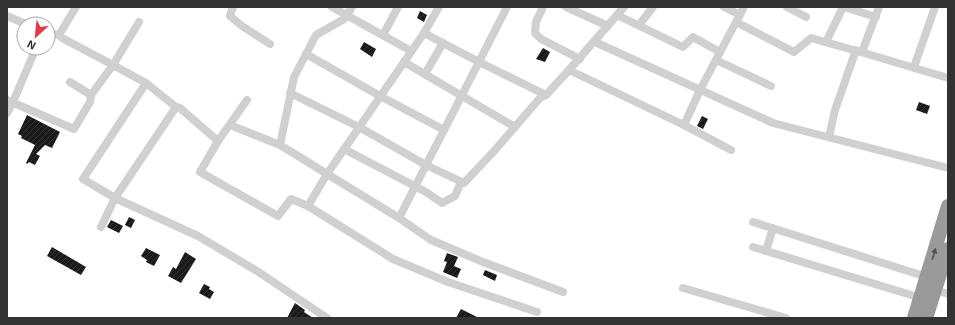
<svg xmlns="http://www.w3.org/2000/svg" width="955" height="325" viewBox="0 0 955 325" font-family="'Exo 2',sans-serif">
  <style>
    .building { fill: url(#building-hatch) }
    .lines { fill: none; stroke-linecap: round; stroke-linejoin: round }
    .street { stroke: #d0d0d0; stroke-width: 8 }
    .highway { stroke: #9a9a9a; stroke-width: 14 }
    .oneway { fill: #525252 }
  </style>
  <defs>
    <pattern id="building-hatch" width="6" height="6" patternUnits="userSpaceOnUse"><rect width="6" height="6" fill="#1a1a1a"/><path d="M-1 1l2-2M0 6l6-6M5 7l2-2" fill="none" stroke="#333"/></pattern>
  </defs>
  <rect width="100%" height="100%" fill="#fff"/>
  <!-- building -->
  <g class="building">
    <polygon points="420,11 427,15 424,22 417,18"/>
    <polygon points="364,42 376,49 372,57 360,49"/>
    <polygon points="543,48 550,52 545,62 536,59"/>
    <polygon points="919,102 930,106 927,114 916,110"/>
    <polygon points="27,115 60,132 52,148 45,145 36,154 40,156 35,165 29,162 27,164 26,163 35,145 21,138 22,136 18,134"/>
    <polygon points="702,116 708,119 703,129 697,126"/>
    <polygon points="129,217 135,220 131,228 125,225"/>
    <polygon points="111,220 123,226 119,233 107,227"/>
    <polygon points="52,247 86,267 81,275 47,256"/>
    <polygon points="146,248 160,255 154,266 146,262 147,260 141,256"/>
    <polygon points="185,252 196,259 181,283 168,276 173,267 176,269"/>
    <polygon points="447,253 458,257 454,266 461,269 457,278 443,272 447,262 444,261"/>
    <polygon points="485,270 497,275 495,281 483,275"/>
    <polygon points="204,284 210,287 209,289 214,292 210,299 199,293"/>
    <polygon points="295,303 305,310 304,312 313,318 287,318"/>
    <polygon points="461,309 479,318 456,318"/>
  </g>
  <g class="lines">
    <!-- street -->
    <g class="street">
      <polyline points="233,7 230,16 242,26 270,44"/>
      <polyline points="332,7 411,51"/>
      <polyline points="352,7 344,19 316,35 294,77 280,145 399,218 431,240 483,262 563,292"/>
      <polyline points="439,7 424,33 327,174 308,206 393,259 448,282 537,312"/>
      <polyline points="543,7 536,22 535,33 541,39 580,59"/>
      <polyline points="566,7 608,26"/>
      <polyline points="624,7 569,70 684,125 731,150"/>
      <polyline points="724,7 740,15"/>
      <polyline points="787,7 806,17"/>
      <polyline points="844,7 876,17"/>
      <polyline points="617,15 683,47 693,37 720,52"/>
      <polyline points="7,16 26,24"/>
      <polyline points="736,22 794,52 811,38 871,55 948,78"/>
      <polyline points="639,25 653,7"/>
      <polyline points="48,33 59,35 62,38 113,65 146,83 176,107 180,108 218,141"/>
      <polyline points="424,33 479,62 546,95"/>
      <polyline points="59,35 76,7"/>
      <polyline points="383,35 398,7"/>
      <polyline points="595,42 773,123 948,168"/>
      <polyline points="826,42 843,7"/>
      <polyline points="862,52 879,7"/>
      <polyline points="306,54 380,96 444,130"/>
      <polyline points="716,60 771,86"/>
      <polyline points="404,62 515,127"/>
      <polyline points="914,67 935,7"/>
      <polyline points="425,74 443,43"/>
      <polyline points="70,82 91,95"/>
      <polyline points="146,83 83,179 115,198 198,236 257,271 327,318"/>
      <polyline points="290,93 359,127 426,165 464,183 495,150 540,98 546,95 569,70"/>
      <polyline points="7,100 74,129 90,102 91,95 113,65 139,22"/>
      <polyline points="247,100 218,141 200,172 278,216 291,199 308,206"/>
      <polyline points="7,113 13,102 36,48"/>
      <polyline points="230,125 280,145"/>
      <polyline points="684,125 700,90 744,7"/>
      <polyline points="829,137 835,110 856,50"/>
      <polyline points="344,149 426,192 442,203 455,196 461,182"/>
      <polyline points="399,218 507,7"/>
      <polyline points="753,222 927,277"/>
      <polyline points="101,227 115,198 176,107"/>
      <polyline points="753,247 921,298"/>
      <polyline points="766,251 773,228"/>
      <polyline points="683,288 786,318"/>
      <polyline points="935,290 948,294"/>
    </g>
    <!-- highway -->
    <g class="highway">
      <polyline points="914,318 948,206"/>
      <polyline points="926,318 948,249"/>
    </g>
  </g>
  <!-- one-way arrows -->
  <defs><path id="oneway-solid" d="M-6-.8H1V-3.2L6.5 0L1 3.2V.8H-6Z"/></defs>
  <use class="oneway" href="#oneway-solid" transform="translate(934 254) rotate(-73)"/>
  <!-- border -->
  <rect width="955" height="325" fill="none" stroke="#333333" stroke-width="16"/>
  <!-- north arrow -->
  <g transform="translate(36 36) rotate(207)"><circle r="19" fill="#ffffff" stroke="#adadad"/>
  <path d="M0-3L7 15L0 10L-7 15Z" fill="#e63946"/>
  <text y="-6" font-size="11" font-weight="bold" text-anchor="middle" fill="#333333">N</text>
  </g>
</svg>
